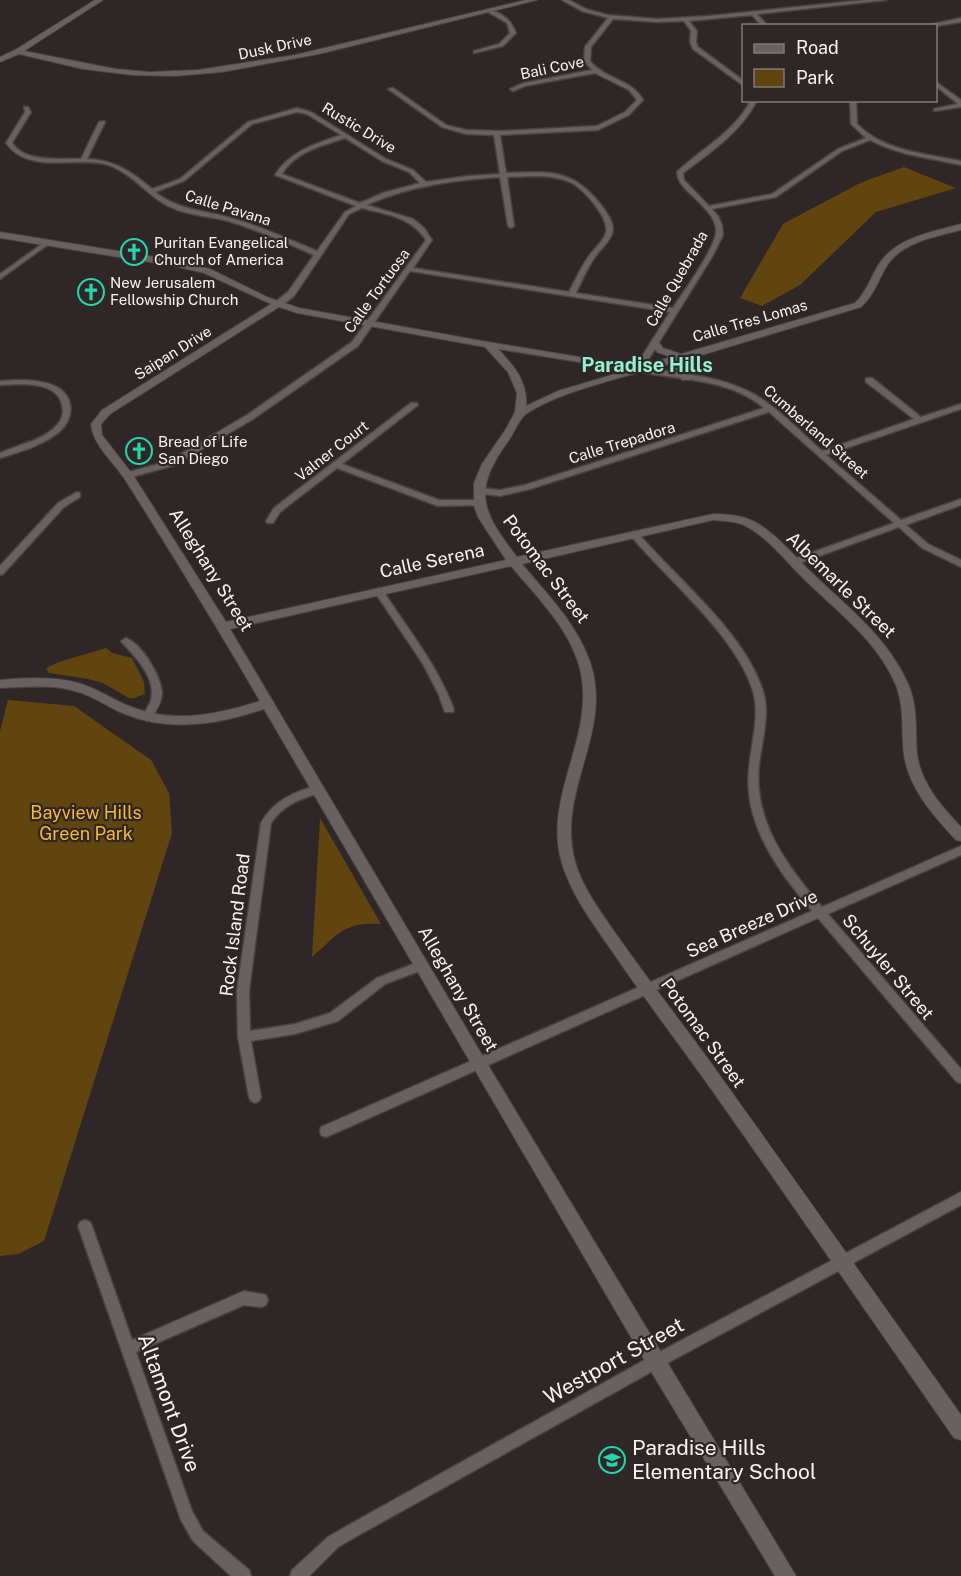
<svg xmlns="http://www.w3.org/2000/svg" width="961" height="1576" viewBox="0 0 961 1576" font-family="'Public Sans',sans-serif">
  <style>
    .green { fill: #61450f }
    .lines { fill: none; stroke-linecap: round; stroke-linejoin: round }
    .minor-casing { stroke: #484242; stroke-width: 3 }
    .tertiary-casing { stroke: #484242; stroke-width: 2 }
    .minor { fill: #696060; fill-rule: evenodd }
    .tertiary { fill: #696060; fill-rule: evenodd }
    .labels { text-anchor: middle; stroke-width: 4.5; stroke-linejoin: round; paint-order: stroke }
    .far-street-label { font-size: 15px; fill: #f8f3f3; stroke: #2f2727 }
    .far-poi-label { font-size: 15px; fill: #f8f3f3; stroke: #2f2727; text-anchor: start }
    .street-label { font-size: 18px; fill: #f8f3f3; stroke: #2f2727 }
    .park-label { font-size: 18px; fill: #fbb635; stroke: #2f2727 }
    .far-district-label { font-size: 20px; font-weight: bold; fill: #92f1d5; stroke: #2f2727 }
    .near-street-label { font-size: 21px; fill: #f8f3f3; stroke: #2f2727 }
    .near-poi-label { font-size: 21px; fill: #f8f3f3; stroke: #2f2727; text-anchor: start }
  </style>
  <rect width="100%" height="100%" fill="#2f2727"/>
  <!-- green -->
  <g class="green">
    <polygon points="904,167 956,188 876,212 800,285 762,306 740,298 783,224 860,183"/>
    <polygon points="106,648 112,653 132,658 144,682 145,694 134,698 129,698 103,683 88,679 49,673 46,668 59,662"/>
    <polygon points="8,700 74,706 151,760 169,793 172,833 44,1241 18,1254 0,1256 0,731"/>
    <path d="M320,818L381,924C343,922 339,934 312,957Z"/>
  </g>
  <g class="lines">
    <defs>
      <g id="minor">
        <path d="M562,0H569L586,9L607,15L657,19L709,16L866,0H886L757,14L768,26H762L752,15L689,21L697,31L696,42L698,47L744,81V86L693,49L690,42L691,31L684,21L657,22L613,19L591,47L590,61C604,79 632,79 643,100L629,115L598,130L500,135L506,173C552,171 575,169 604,209C609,216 615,225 612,234C608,244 598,251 593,260C586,271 581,282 576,293L673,308C683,292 719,244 716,228C714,216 705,209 698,201C689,192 678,185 677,172C701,149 735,132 751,100H757C742,131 710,153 683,173L684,180L709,206L772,194L838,149L866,138L851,124L850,100H856L857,124C883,151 926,154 961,161V165C930,158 898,155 870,140L842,151L776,197L712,209L718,216L722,225L723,235L712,257L643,368C684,374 732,376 766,402C786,416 804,435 822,451L914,419L866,382V378H872L921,417L961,404V409L826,455L901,520L961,499V505L906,525L928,544L961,560V567L922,548L899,527L797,564H791L789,562L791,560L894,523L769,412L530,489L500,496L477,493V489L480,488L500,490L525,485L764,408C730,378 677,380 635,371L634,369L670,312L410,271L358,346L253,419L175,465L128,478L125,477V473L169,461L247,415L352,342L426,240C410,216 387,215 362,208L349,214L294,296L281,306H275V302L288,292L314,255C286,243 258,230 228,221C209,216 189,216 170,207C147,196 131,171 105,164C74,157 27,174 6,143L25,112L24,107H28L31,112L12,143C26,163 59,158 81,159L99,122L104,121L105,122L87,159C114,160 131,171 152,189L180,179L248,122L297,108L311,112L386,159L413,170L426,182L468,176L500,174L494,135L466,134L442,127L388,89L393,88L446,125L466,130L501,131L597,126L625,112L637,100L629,90L595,73L525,86L513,91L510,89L524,83L592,70L584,61L585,47L608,18L582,11ZM297,112L307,114L341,135C315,144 290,151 275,175L356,206L345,212L317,251C290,240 263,227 234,219C206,210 179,211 155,192L184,181L252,124ZM345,138L382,161L409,172L420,183L383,193L360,203L282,174C295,152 321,146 345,138ZM535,176C548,176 560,177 572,183C584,190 609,217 606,232C604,242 592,250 587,259C580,269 575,281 569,292L413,268L432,240L424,228L413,219L367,205C409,186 454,180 500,177L508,226L511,228L514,226L507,177Z"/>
        <path d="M488,10C502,12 511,20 516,33L503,46L474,53V51L499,44L510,33L507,23L488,12Z"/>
        <polygon points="961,18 961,22 936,26 924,26"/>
        <polygon points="936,82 961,100 961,107 934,111 934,109 958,104 936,86"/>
        <polygon points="45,242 50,243 0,279 0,274"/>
        <path d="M19,380C31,380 44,381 55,386C75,396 75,418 59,432C43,445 20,452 0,458V453C17,445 37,442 52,430C60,423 65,416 62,405C57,380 19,384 0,385V381Z"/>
        <polygon points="411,403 417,403 418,405 342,464 439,500 479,500 483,503 482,505 438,506 337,468 280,512 273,523 267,523 266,521 274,508"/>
        <polygon points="77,492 80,493 80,497 64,507 3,574 0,575 0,566 58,503"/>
        <path d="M634,531L637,532C677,579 742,630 762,688C771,712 762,740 759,765C753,821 787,866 822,907L961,846V855L828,914L961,1069V1083L957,1082L818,918L331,1135L326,1137L321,1135L320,1131L321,1127L812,911C779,872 743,824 749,769C751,743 761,714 752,688C734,634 668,580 631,536L630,534Z"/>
        <path d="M379,588L382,589C407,629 438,665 454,710L453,712H445L438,693L423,664L374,591Z"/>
        <path d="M126,638C142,644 161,676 162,693C162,702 155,712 151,720L147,721L142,717C145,711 149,706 151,700C157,677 134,656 121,641Z"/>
        <path d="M319,785L324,789L323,792C302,798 284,804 271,823L249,991L250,1031L295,1024L330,1013L377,978L421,961L425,963L427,966L425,969L385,984L338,1021L295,1034L251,1041L261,1097L259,1101L255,1103L251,1101L249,1097L238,1037L237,991L261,823C274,800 294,792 319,785Z"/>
        <polygon points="961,1192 961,1205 660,1367 357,1536 338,1547 309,1576 290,1576 292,1570 328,1537 347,1526 650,1357"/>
        <polygon points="85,1220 90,1222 92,1226 132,1340 244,1291 266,1295 268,1300 266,1305 261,1307 244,1305 136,1352 192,1511 203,1531 249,1570 251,1576 231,1576 193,1541 181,1520 78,1226 80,1222"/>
      </g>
      <g id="tertiary">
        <polygon points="95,0 103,0 24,51 116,69 149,72 198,70 295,55 526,0 537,0 319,54 222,72 174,76 132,75 83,69 19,54 0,62 0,57 15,50"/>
        <path d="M961,224V230C935,237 901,242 886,267C878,281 874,295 861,307L682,361L684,369L691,378L690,380H682L672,363C631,376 561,390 526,414C519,419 514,433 509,440C472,490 481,511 517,557L713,514C727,514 741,515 753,521C776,533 793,555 811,572C847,607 889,638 909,686C918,708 915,731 917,754C921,783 941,806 961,827V841L956,840C934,816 909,789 904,755C901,731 905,706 895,683C876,639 835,610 802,577C784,559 767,537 744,525C735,521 724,521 713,520L522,564C547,594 577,624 590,662C616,737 546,800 581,878C591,900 607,921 621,941C649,981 679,1019 708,1059C793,1177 877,1296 961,1415V1440L954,1438C869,1316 785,1193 699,1072C670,1032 640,992 612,951C596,928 578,904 567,877C533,801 602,737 578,662C566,625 536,596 511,566L230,629L485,1060L796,1576H775L649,1368L264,709C216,725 168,733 120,712C106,706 93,696 78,692C53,684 26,687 0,688V680C26,678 53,676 78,683C97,688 111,699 129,706C172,724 217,715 260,701C217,627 172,554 126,481C115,463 93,446 91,424L102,410L271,304L204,273L174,266L0,238V232L174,260L210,269L267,297L299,308L488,342L640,367L671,357L657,352L650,343L652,341H658L663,348L681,354L855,303C867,292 870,278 879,264C897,237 932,232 961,224ZM279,307L297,313L485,347L508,372L517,393L515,412L506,429L482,464L474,483V506L478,517L506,560L226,622L133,475L102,435L101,424L110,414ZM498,349L628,370L558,391L526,406C528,382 514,366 498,349Z"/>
      </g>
    </defs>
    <!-- minor casing -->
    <use href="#minor" class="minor-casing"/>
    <!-- tertiary casing -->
    <use href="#tertiary" class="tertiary-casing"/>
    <!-- minor -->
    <use href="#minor" class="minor"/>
    <!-- tertiary -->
    <use href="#tertiary" class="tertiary"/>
  </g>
  <!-- icons -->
  <defs>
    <symbol id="church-ring" viewBox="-11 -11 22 22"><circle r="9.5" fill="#2f2727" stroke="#25d5ae" stroke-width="1.5"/><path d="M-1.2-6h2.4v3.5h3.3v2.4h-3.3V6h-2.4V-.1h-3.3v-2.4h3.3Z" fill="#25d5ae"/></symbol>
    <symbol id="school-ring" viewBox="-11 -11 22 22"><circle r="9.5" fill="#2f2727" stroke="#25d5ae" stroke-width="1.5"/><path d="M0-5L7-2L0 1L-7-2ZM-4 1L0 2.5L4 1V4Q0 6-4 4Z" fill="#25d5ae"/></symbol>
  </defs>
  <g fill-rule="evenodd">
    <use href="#church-ring" x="119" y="237" width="30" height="30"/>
    <use href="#church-ring" x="76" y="277" width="30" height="30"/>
    <use href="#church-ring" x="124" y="436" width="30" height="30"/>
    <use href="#school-ring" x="597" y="1445" width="30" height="30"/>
  </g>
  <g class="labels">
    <!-- far-street labels -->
    <g class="far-street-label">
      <text transform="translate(275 47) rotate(-12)" y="5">Dusk Drive</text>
      <text transform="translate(552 68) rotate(-12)" y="5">Bali Cove</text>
      <text transform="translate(359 128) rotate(31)" y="5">Rustic Drive</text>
      <text transform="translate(228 208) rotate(17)" y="5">Calle Pavana</text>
      <text transform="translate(677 279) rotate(-60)" y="5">Calle Quebrada</text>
      <text transform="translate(377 291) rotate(-54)" y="5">Calle Tortuosa</text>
      <text transform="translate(750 321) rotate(-16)" y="5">Calle Tres Lomas</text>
      <text transform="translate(173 353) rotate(-32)" y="5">Saipan Drive</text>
      <text transform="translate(816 432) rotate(41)" y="5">Cumberland Street</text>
      <text transform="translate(622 443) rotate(-17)" y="5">Calle Trepadora</text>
      <text transform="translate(332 451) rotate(-38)" y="5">Valner Court</text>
    </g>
    <!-- far-poi labels -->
    <g class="far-poi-label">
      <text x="154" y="248">Puritan Evangelical<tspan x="154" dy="17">Church of America</tspan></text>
      <text x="110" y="288">New Jerusalem<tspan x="110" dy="17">Fellowship Church</tspan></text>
      <text x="158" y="447">Bread of Life<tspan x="158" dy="17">San Diego</tspan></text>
    </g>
    <!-- street labels -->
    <g class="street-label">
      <text transform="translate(432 561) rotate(-12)" y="6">Calle Serena</text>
      <text transform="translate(546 569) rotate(53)" y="6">Potomac Street</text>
      <text transform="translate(211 570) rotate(58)" y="6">Alleghany Street</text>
      <text transform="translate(841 585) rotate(44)" y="6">Albemarle Street</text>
      <text transform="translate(752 924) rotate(-24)" y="6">Sea Breeze Drive</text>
      <text transform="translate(235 925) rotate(-83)" y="6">Rock Island Road</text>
      <text transform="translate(888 967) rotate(50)" y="6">Schuyler Street</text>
      <text transform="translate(458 989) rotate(60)" y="6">Alleghany Street</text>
      <text transform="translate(703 1033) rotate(54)" y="6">Potomac Street</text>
    </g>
    <!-- park labels -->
    <g class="park-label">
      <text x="86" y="819">Bayview Hills<tspan x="86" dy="21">Green Park</tspan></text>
    </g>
    <!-- far-district labels -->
    <g class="far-district-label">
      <text x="647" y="372">Paradise Hills</text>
    </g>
    <!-- near-street labels -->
    <g class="near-street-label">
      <text transform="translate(614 1361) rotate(-29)" y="7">Westport Street</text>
      <text transform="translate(169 1403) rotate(70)" y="7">Altamont Drive</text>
    </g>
    <!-- near-poi labels -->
    <g class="near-poi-label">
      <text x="632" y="1455">Paradise Hills<tspan x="632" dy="24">Elementary School</tspan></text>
    </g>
  </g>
  <!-- legend -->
  <rect x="742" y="24" width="195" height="78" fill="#2f2727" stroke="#7f7979" stroke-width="1.5"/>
  <rect x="754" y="44" width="30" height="9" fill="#696060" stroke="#7f7979" stroke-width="1.5"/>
  <text x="796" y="54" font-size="18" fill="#f8f3f3">Road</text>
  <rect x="754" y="69" width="30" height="18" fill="#61450f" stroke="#7f7979" stroke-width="1.5"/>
  <text x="796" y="84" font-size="18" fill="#f8f3f3">Park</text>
</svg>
